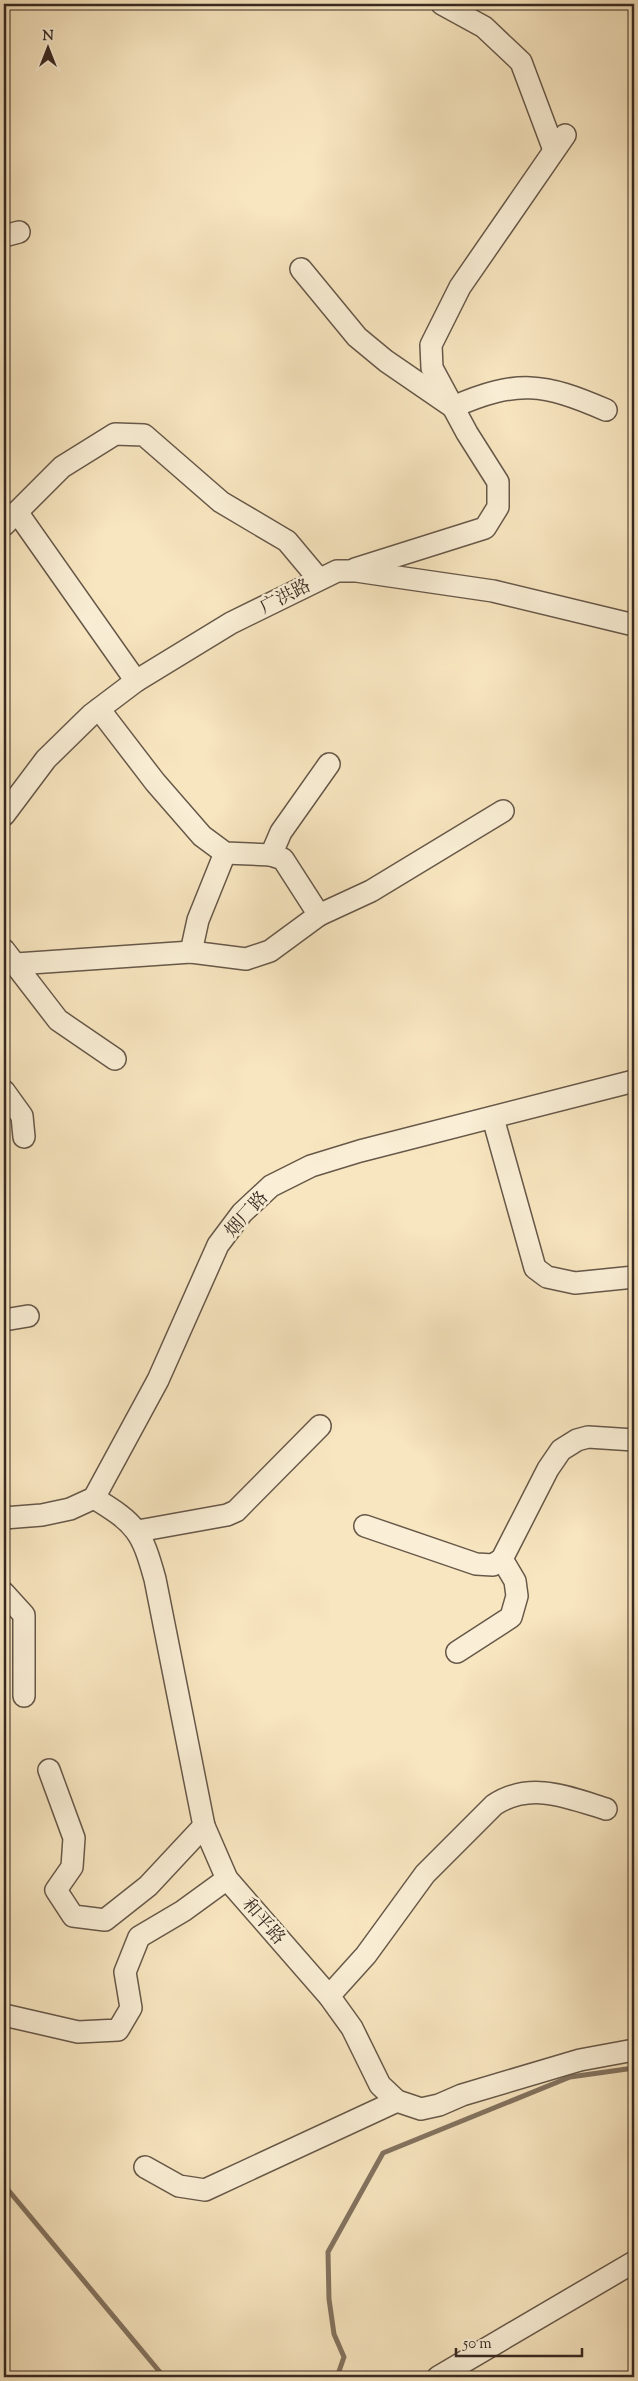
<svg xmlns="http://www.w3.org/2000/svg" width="638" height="2381" viewBox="0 0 638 2381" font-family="'Sorts Mill Goudy','Noto Serif SC',serif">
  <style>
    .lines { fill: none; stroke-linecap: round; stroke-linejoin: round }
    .stream { stroke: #837360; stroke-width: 5 }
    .minor-casing { stroke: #675849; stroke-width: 24 }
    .minor { stroke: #faefd6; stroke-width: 21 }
    .labels { text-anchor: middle; stroke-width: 5; stroke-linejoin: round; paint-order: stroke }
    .street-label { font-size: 18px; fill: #372821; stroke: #faefd6 }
  </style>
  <rect width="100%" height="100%" fill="#f8e6c0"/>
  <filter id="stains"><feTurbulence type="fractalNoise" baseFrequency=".004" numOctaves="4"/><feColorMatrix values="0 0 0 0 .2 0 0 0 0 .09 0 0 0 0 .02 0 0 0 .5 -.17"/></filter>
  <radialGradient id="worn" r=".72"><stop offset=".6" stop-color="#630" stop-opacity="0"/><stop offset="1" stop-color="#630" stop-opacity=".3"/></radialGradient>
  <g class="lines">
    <!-- stream -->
    <g class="stream">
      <polyline points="4,2185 164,2377"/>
      <polyline points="337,2377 344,2357 334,2334 329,2299 328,2252 383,2153 570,2077 634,2068"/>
    </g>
    <defs>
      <g id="minor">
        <polyline points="442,4 484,27 521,62 554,150"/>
        <polyline points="4,236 19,232"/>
        <path d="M301,269L357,337L386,361L453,407C517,379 544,383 606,410"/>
        <polyline points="17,512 136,681"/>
        <polyline points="4,525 62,467 115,434 144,435 221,502 287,541 318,578"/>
        <polyline points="355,569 485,528 498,507 498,482 467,433 432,368 431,345 460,287 565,135"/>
        <polyline points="99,709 155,782 202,836 225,853 271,855 283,859 319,915 371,891 503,811"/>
        <polyline points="4,815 46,759 91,715 136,681 231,623 337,571 356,571 493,591 634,625"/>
        <polyline points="271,855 281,832 329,764"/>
        <polyline points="4,950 58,1020 115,1059"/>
        <polyline points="191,952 198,920 225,853"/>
        <polyline points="16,964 191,952 246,959 270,951 319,915"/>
        <polyline points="4,1091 22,1116 24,1137"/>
        <polyline points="493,1118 535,1268 547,1277 575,1283 634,1277"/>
        <polyline points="4,1320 28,1316"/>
        <path d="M94,1498C137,1524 142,1532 155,1579L204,1826L227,1879L329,1996L352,2028L380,2085L397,2101L421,2109L439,2105L462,2095L580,2060L634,2050"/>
        <polyline points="4,1518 42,1515 70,1509 94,1498 158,1380 218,1245 242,1213 271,1186 311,1166 360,1151 634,1081"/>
        <polyline points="365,1526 476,1564 493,1565 502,1559 548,1469 561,1450 577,1440 588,1437 634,1440"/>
        <polyline points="138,1531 227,1515 236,1511 320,1426"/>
        <polyline points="4,1593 24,1615 24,1696"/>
        <polyline points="457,1652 511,1617 517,1596 515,1581 502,1559"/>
        <polyline points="49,1770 74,1838 72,1867 56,1890 73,1916 105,1920 148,1886 204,1826"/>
        <path d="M329,1996L366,1955L425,1874L494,1805C530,1781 568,1797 606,1809"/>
        <polyline points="4,2015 78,2032 118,2030 131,2008 125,1972 139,1937 183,1911 227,1879"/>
        <polyline points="145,2167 179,2186 205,2190 397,2101"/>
        <polyline points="438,2377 634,2262"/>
      </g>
    </defs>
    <!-- minor casing -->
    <use href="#minor" class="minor-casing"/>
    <!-- minor -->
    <use href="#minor" class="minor"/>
  </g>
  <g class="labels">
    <!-- street labels -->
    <g class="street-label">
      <text transform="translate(285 596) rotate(-27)" y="6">广洪路</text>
      <text transform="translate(246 1214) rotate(-48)" y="6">烟厂路</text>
      <text transform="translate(264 1921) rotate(49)" y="6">和平路</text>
    </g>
  </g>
  <!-- margin -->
  <rect width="638" height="2381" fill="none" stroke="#f8e6c0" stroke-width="20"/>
  <rect x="5" y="5" width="628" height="2371" fill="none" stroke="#372821" stroke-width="2.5"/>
  <rect x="10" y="10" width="618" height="2361" fill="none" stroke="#372821"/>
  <!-- north arrow -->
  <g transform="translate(48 48)" stroke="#faefd6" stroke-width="4" paint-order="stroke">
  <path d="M0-4L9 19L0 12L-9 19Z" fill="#372821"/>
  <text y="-8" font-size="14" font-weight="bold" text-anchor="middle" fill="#372821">N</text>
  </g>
  <!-- scale -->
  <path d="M456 2348v8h126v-8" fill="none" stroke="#372821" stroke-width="2.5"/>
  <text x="463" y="2348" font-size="15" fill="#372821" stroke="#faefd6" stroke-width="4" paint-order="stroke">50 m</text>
  <rect width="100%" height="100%" filter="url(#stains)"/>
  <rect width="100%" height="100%" fill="url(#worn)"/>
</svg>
